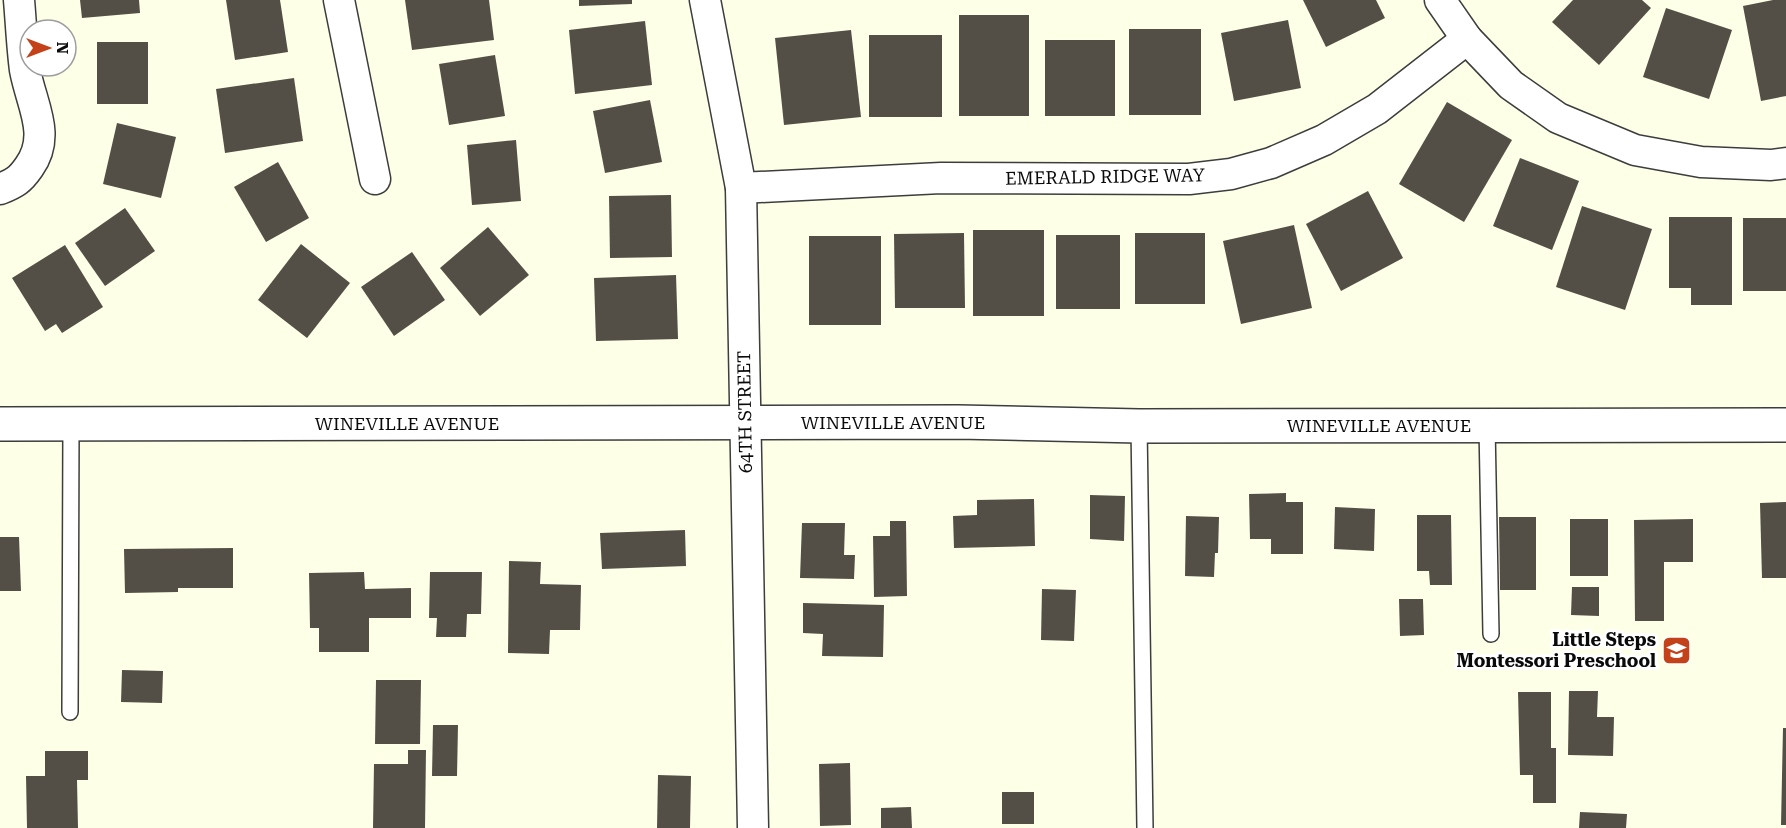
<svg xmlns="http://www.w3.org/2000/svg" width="1786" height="828" viewBox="0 0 1786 828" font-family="'Roboto Serif',serif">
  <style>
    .building { fill: #534f46 }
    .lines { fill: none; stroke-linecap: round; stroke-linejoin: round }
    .service-casing { stroke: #3d3d3d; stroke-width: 18 }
    .minor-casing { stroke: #3d3d3d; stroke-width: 33 }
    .tertiary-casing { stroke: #3d3d3d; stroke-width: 36 }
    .service { stroke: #fff; stroke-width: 15 }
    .minor { stroke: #fff; stroke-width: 30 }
    .tertiary { stroke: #fff; stroke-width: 33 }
    .labels { text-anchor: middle; stroke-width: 6; stroke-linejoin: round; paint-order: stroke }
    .street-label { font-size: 18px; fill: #0a0a0a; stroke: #fff }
    .poi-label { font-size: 18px; font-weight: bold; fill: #0a0a0a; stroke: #fff; text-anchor: end }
  </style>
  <rect width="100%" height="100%" fill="#fdffe7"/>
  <!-- building -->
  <g class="building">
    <polygon points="80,0 139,0 140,13 82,18"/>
    <polygon points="226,0 280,0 288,52 235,60"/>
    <polygon points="405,0 489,0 494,40 412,50"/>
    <polygon points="579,0 632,0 632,4 579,6"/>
    <polygon points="1303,0 1376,0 1385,18 1326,47"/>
    <polygon points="1573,0 1642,0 1651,8 1599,65 1552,22"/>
    <polygon points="1773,0 1786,0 1786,96 1761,101 1743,6"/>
    <polygon points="1666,8 1732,30 1709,99 1643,77"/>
    <rect x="959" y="15" width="70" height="101"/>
    <polygon points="1288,20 1301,88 1234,101 1221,33"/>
    <polygon points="645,21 652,85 575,94 569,30"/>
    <rect x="1129" y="29" width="72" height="86"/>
    <polygon points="851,30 861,117 784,125 775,38"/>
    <rect x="869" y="35" width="73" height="82"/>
    <rect x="1045" y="40" width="70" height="76"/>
    <rect x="97" y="42" width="51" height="62"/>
    <polygon points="495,55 505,116 449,125 439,64"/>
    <polygon points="294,78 303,141 225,153 216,89"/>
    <polygon points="650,100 662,162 605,173 593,111"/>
    <polygon points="1447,102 1512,140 1464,222 1399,184"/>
    <polygon points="117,123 176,137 161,198 103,184"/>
    <polygon points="516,140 521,201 472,205 467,145"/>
    <polygon points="1520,158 1579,181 1552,250 1493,226"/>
    <polygon points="278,162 309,218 266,242 234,187"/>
    <polygon points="1368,191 1403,258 1341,291 1306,224"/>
    <polygon points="671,195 672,257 610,258 609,196"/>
    <polygon points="1582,206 1652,229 1625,310 1556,287"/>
    <polygon points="125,208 155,251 105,286 75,243"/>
    <polygon points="1669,217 1732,217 1732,305 1691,305 1691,288 1669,288"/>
    <rect x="1743" y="218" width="43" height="73"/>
    <polygon points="1294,225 1312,308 1241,324 1223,241"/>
    <polygon points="488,227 529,275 480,316 440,268"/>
    <rect x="973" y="230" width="71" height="86"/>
    <polygon points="964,233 965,308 895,308 894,234"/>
    <rect x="1135" y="233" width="70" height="71"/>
    <rect x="1056" y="235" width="64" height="74"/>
    <rect x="809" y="236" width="72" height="89"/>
    <polygon points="301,244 350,283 307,338 258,300"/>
    <polygon points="65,245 103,307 62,333 56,324 45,331 12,278"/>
    <polygon points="412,252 445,300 394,336 361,287"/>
    <polygon points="676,275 678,339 596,341 594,278"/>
    <polygon points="1286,493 1286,502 1303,502 1303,554 1271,554 1271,539 1250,539 1249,494"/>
    <polygon points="1090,495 1125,496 1124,541 1090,539"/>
    <polygon points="1034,499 1035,546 954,548 953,516 977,515 977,500"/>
    <polygon points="1786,502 1786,578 1762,578 1760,503"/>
    <polygon points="1335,507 1375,509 1374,551 1334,549"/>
    <polygon points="1417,515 1451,515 1452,585 1430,585 1429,571 1417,571"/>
    <polygon points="1186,516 1219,517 1218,553 1215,553 1214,577 1185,576"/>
    <polygon points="1499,517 1536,517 1536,590 1500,590"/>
    <rect x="1570" y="519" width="38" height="57"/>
    <polygon points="1693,519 1693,562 1664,562 1664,621 1635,621 1634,520"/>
    <polygon points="890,521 906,521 907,596 874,597 873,536 890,536"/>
    <polygon points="802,523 845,523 844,555 855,555 854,579 800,578"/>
    <polygon points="685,530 686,566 602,569 600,533"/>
    <polygon points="0,537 19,537 21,591 0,591"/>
    <polygon points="233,548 233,588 178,588 178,592 125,593 124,549"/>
    <polygon points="509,561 541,562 540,584 581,585 580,630 550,630 549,654 508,653"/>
    <polygon points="364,572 365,589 411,588 411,618 369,618 369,652 319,652 319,628 310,628 309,573"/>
    <polygon points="430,572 482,572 481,614 467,614 466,637 436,637 437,618 429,618"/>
    <polygon points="1572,587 1599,587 1599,616 1571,615"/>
    <polygon points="1042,589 1076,590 1074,641 1041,640"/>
    <polygon points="1399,599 1423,599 1424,635 1400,636"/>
    <polygon points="803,603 884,605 883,657 822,656 823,634 803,633"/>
    <polygon points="122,670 163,671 162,703 121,702"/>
    <polygon points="376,680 421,680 420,744 375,744"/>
    <polygon points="1569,691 1598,691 1597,717 1614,717 1613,756 1568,755"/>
    <polygon points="1518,692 1551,692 1551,748 1556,748 1556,803 1533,803 1533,775 1520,775"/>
    <polygon points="433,725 458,725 457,776 432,776"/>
    <polygon points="1783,728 1786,728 1786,825 1781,825"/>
    <polygon points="408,750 426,750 425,828 373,828 374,764 408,764"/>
    <polygon points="45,751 88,751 88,780 77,780 78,828 27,828 26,776 45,776"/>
    <polygon points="850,763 851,825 820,826 819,764"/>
    <polygon points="658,775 691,776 690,828 657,828"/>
    <rect x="1002" y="792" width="32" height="32"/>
    <polygon points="911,807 912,828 881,828 881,808"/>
    <polygon points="1580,812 1627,814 1626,828 1579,828"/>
  </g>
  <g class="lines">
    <defs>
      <g id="service">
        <polyline points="1139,426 1145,828"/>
        <polyline points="1487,426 1491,634"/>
        <polyline points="70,712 71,425"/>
      </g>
      <g id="minor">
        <polyline points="339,0 375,179"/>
        <polyline points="705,0 741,188 753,828"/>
        <polyline points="1440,0 1467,39 1511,85 1558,118 1635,150 1701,162 1771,165 1786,163"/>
        <polyline points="741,188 941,178 1189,179 1231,174 1271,163 1324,140 1377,109 1467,39"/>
        <path d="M0,189C15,183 20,180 29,167C52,135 31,104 25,70C22,47 21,23 19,0"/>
      </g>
      <polyline id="tertiary" points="0,424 958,422 1139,426 1786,425"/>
    </defs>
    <!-- service casing -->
    <use href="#service" class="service-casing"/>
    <!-- minor casing -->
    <use href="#minor" class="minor-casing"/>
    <!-- tertiary casing -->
    <use href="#tertiary" class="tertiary-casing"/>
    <!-- service -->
    <use href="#service" class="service"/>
    <!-- minor -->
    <use href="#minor" class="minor"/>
    <!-- tertiary -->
    <use href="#tertiary" class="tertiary"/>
  </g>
  <!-- icons -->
  <defs>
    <symbol id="school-square" viewBox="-11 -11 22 22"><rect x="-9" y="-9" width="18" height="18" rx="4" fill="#c3421a" stroke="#fff"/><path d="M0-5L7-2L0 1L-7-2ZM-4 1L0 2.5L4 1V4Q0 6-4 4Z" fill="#fff"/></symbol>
  </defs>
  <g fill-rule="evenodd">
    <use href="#school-square" x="1660" y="634" width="33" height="33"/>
  </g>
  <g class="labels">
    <!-- street labels -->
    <g class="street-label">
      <text transform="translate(1105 177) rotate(-1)" y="6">EMERALD RIDGE WAY</text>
      <text transform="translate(745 412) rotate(-91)" y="6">64TH STREET</text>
      <text x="893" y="429">WINEVILLE AVENUE</text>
      <text x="407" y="430">WINEVILLE AVENUE</text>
      <text x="1379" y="432">WINEVILLE AVENUE</text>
    </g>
    <!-- poi labels -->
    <g class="poi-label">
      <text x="1656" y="646">Little Steps<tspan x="1656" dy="21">Montessori Preschool</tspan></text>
    </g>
  </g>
  <!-- north arrow -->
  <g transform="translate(48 48) rotate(90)"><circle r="28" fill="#ffffff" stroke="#9d9d9d" stroke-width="1.5"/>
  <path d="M0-4.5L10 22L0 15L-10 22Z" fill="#c3421a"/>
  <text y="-9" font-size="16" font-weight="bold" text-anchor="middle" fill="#0a0a0a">N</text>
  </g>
</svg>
